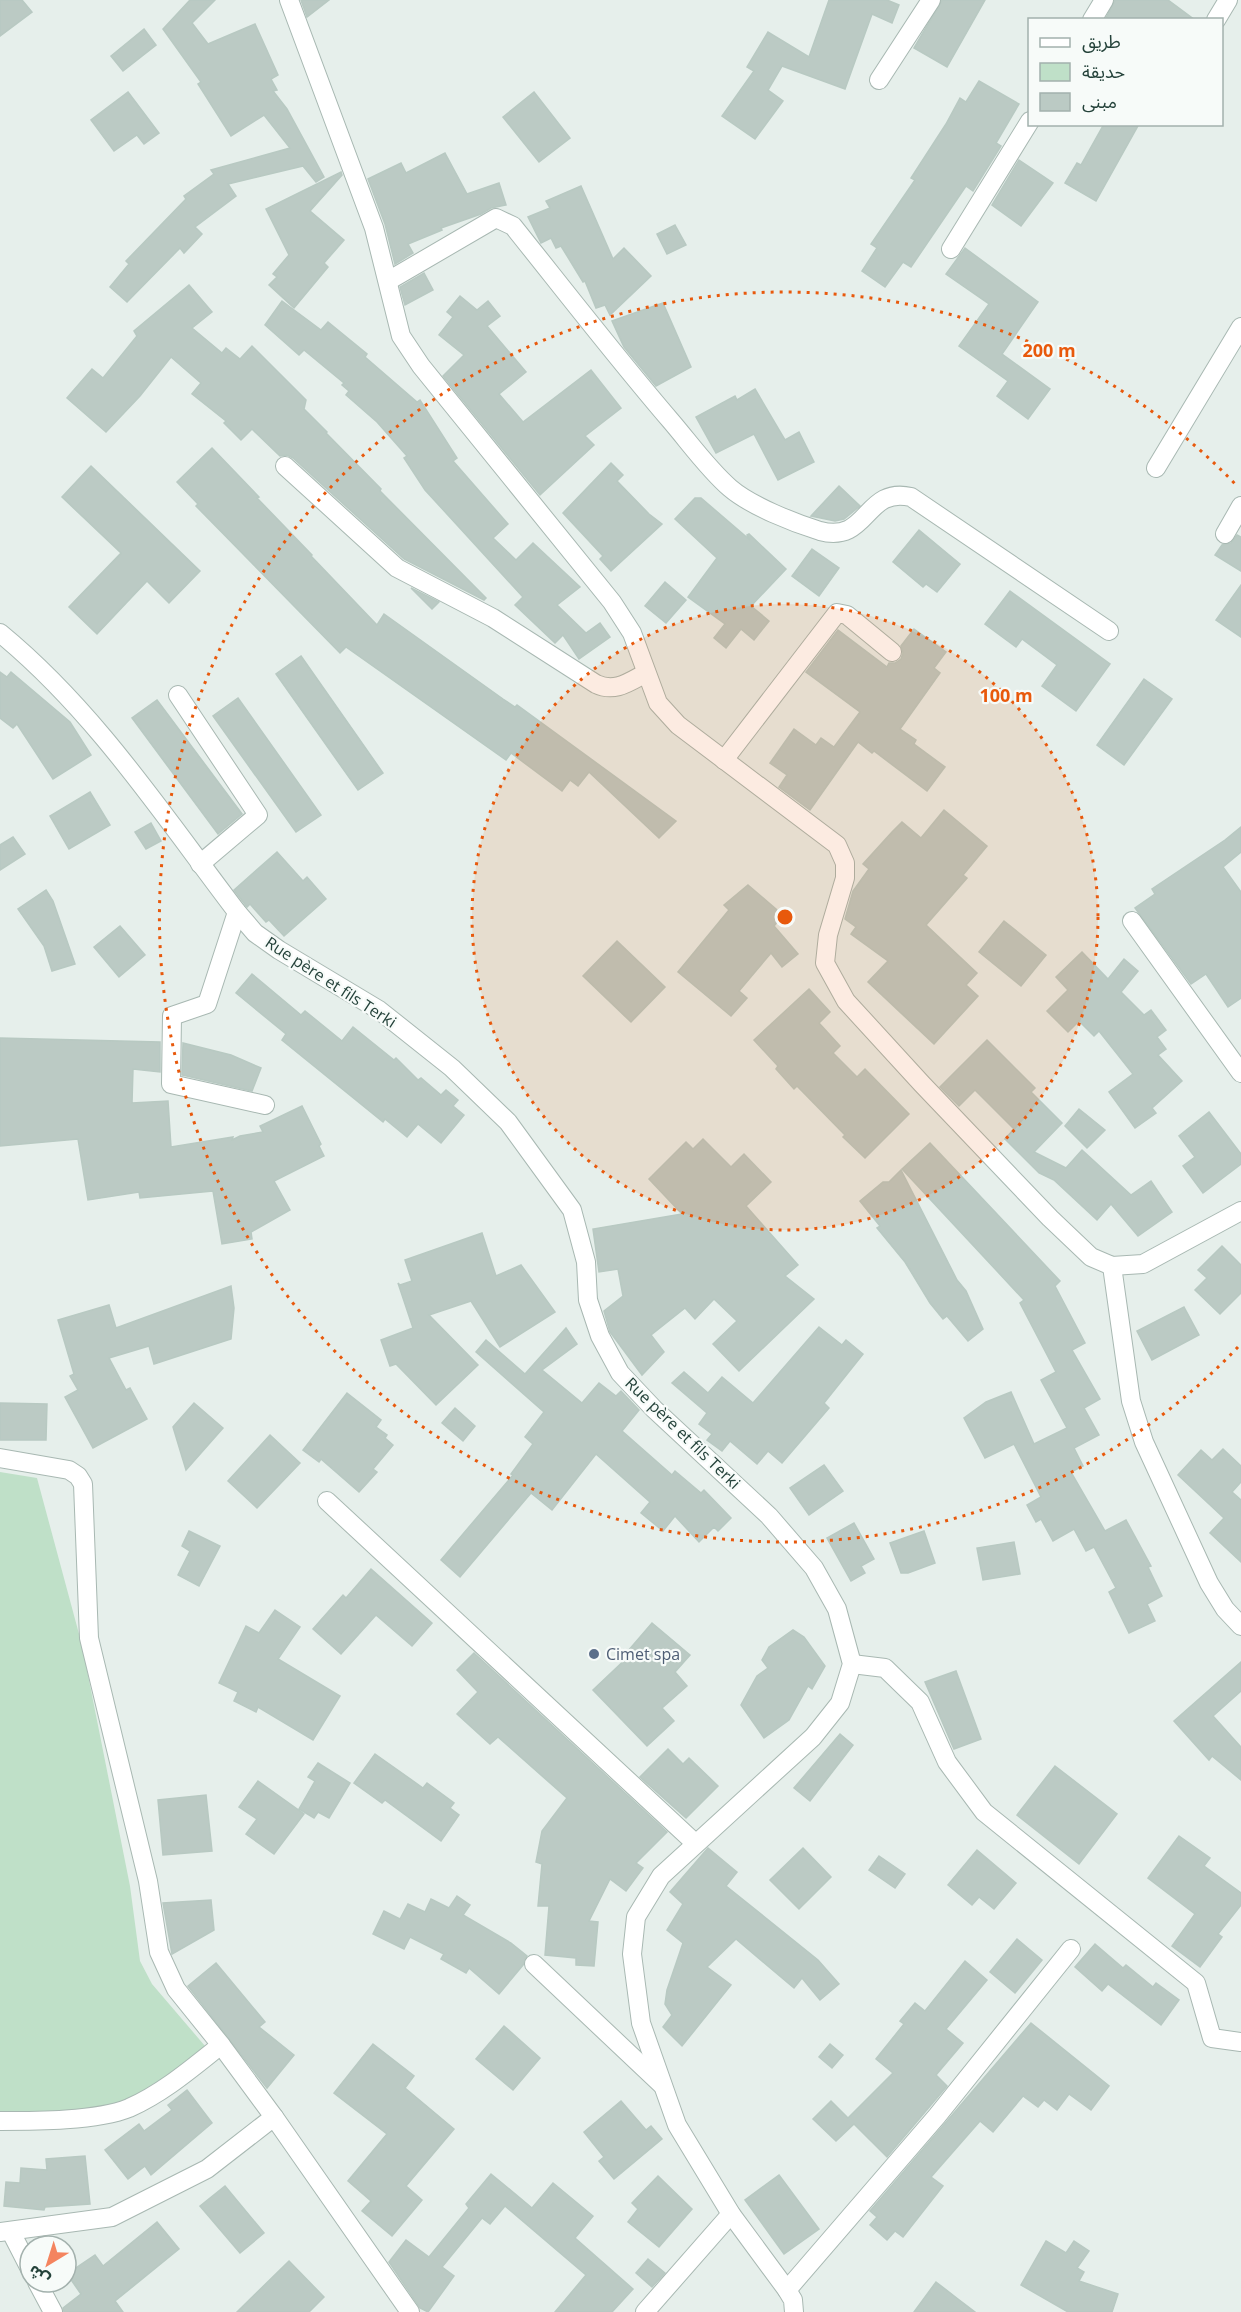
<svg xmlns="http://www.w3.org/2000/svg" width="1241" height="2312" viewBox="0 0 1241 2312" font-family="'Open Sans','Noto Sans Arabic',sans-serif">
  <style>
    .green { fill: #bfe0c8 }
    .building { fill: #bbcac4; stroke: #b8c9c2; stroke-width: 1.5 }
    .lines { fill: none; stroke-linecap: round; stroke-linejoin: round }
    .minor-casing { stroke: #a8b8b2; stroke-width: 20 }
    .minor { stroke: #fff; stroke-width: 18 }
    .ring { fill: none; stroke: #e8590c; stroke-width: 3; stroke-dasharray: 3 6 }
    .service-dot { fill: #5c6f8a; stroke: #f7fbf9; stroke-width: 2 }
    .labels { text-anchor: middle; stroke-width: 4.5; stroke-linejoin: round; paint-order: stroke }
    .street-label { font-size: 16px; fill: #24423a; stroke: #f7fbf9 }
    .service-label { font-size: 16px; fill: #4e5e75; stroke: #f7fbf9; text-anchor: start }
    .centre { fill: #e8590c; stroke: #f7fbf9; stroke-width: 3 }
    .ring-label { font-size: 18px; text-anchor: middle; font-weight: bold; fill: #e8590c; stroke: #f7fbf9; stroke-width: 4.5; stroke-linejoin: round; paint-order: stroke }
  </style>
  <rect width="100%" height="100%" fill="#e6efeb"/>
  <!-- green -->
  <polygon class="green" points="0,1472 37,1478 82,1645 130,1886 140,1961 152,1984 205,2046 152,2093 93,2110 0,2113"/>
  <!-- building -->
  <g class="building">
    <polygon points="0,0 22,0 32,12 0,36"/>
    <polygon points="190,0 215,0 192,23 208,44 255,24 278,75 271,79 277,90 273,91 287,109 324,177 316,182 303,166 228,184 236,196 195,227 202,234 184,253 180,248 127,302 110,287 129,264 126,261 186,199 184,196 214,174 211,170 290,148 264,115 231,136 198,84 201,82 163,29"/>
    <polygon points="301,0 329,0 307,17"/>
    <polygon points="829,0 887,0 899,5 892,23 872,14 845,89 782,66 768,90 783,101 755,139 722,116 754,71 747,67 768,32 809,57"/>
    <polygon points="942,0 985,0 947,67 914,48"/>
    <polygon points="1115,0 1168,0 1195,20 1105,20"/>
    <polygon points="144,29 156,45 123,71 111,56"/>
    <polygon points="979,81 1019,104 996,143 1001,146 973,191 966,186 911,267 903,262 885,287 862,271 877,248 871,244 915,180 911,178 946,124 960,98 966,102"/>
    <polygon points="128,92 159,133 144,144 137,135 114,151 91,120"/>
    <polygon points="534,92 570,138 539,162 503,117"/>
    <polygon points="1104,124 1139,124 1096,201 1065,183 1077,163 1081,165"/>
    <polygon points="445,153 467,194 499,183 506,205 491,208 481,214 441,228 442,230 408,244 413,253 395,264 385,224 368,179 401,163 406,173"/>
    <polygon points="1019,160 1053,183 1021,226 992,205"/>
    <polygon points="341,172 342,175 310,211 344,240 324,263 328,267 294,308 269,285 277,277 273,274 289,255 266,209"/>
    <polygon points="581,186 613,259 624,248 651,276 610,315 605,305 596,308 585,281 583,282 561,246 556,248 551,238 541,243 528,217 550,208 546,201"/>
    <polygon points="675,225 686,245 667,254 657,234"/>
    <polygon points="965,248 1038,302 1002,354 1050,389 1028,419 997,396 1008,381 959,346 989,304 946,274"/>
    <polygon points="424,273 433,290 405,305 400,287"/>
    <polygon points="189,285 212,312 192,328 222,353 226,348 240,359 252,346 306,400 304,409 327,432 326,433 381,489 380,491 486,598 484,600 404,559 293,458 287,455 280,456 252,429 241,440 224,423 226,421 192,394 201,383 171,357 140,396 106,432 67,398 92,369 103,378 137,336 134,331"/>
    <polygon points="460,296 477,310 488,301 500,316 487,326 526,372 499,394 523,422 591,370 621,408 585,436 594,445 540,495 443,376 464,355 439,335 453,317 447,312"/>
    <polygon points="282,301 321,330 328,322 367,354 365,357 417,402 420,400 457,458 453,461 508,524 493,538 516,560 533,543 580,587 557,605 586,633 600,623 610,637 579,659 563,635 555,643 515,605 523,597 425,490 404,458 407,456 377,422 346,395 349,391 342,385 344,383 304,350 299,355 265,325"/>
    <polygon points="663,303 691,367 656,386 624,347 612,321"/>
    <polygon points="755,389 785,440 799,432 814,462 778,480 754,434 716,453 696,417 735,396 737,400"/>
    <polygon points="212,448 259,497 257,498 312,555 311,556 377,625 384,614 503,699 515,707 517,705 676,821 659,838 589,772 578,786 570,780 562,791 511,753 506,760 346,647 340,653 196,506 198,504 177,482"/>
    <polygon points="611,463 623,475 617,481 649,514 662,524 611,571 600,559 603,556 563,513"/>
    <polygon points="91,466 200,571 169,603 147,581 97,634 69,607 121,553 62,497"/>
    <polygon points="839,486 860,506 844,519 835,521 811,516"/>
    <polygon points="695,498 701,498 750,540 747,535 749,534 786,569 751,606 769,621 754,640 741,629 726,648 714,638 725,624 688,597 717,558 675,519"/>
    <polygon points="919,530 960,564 937,592 926,584 923,587 893,562"/>
    <polygon points="1237,535 1241,537 1241,571 1215,555 1222,545 1231,543"/>
    <polygon points="812,549 839,568 819,596 792,576"/>
    <polygon points="665,582 686,600 666,623 645,606"/>
    <polygon points="1241,585 1241,637 1216,620"/>
    <polygon points="411,588 439,602 432,609"/>
    <polygon points="1010,591 1110,664 1076,711 1042,686 1057,665 1022,639 1016,647 985,624"/>
    <polygon points="914,629 946,652 934,668 940,673 900,729 916,740 914,744 945,767 927,791 874,751 872,753 858,742 810,810 779,787 787,775 770,763 794,729 816,745 821,738 834,747 860,712 806,672 838,630 887,667 889,663 895,663 901,659 903,653 901,646"/>
    <polygon points="301,656 383,773 358,790 276,674"/>
    <polygon points="0,672 7,677 11,672 70,722 91,755 53,779 17,724 13,728 0,718"/>
    <polygon points="1144,679 1172,699 1124,765 1097,745"/>
    <polygon points="238,698 321,815 296,832 213,716"/>
    <polygon points="157,700 242,814 218,834 132,718"/>
    <polygon points="90,792 110,825 69,849 50,816"/>
    <polygon points="944,810 987,846 963,875 967,878 926,925 977,973 966,985 978,996 934,1044 868,982 888,961 851,934 856,927 845,919 853,891 869,869 863,864 892,832 902,822 921,838"/>
    <polygon points="151,823 161,841 146,849 135,832"/>
    <polygon points="1241,827 1241,852 1223,867 1241,892 1241,998 1228,1007 1206,974 1191,984 1135,908 1155,894 1152,889 1225,840"/>
    <polygon points="13,837 25,854 0,870 0,845"/>
    <polygon points="277,852 303,881 307,877 326,899 284,936 269,920 266,922 250,904 247,907 234,890"/>
    <polygon points="748,885 783,915 774,926 798,954 782,967 771,953 739,991 747,998 731,1016 678,972 729,910 724,905"/>
    <polygon points="46,890 53,901 75,964 52,971 44,946 18,909"/>
    <polygon points="1004,921 1046,955 1021,986 979,952"/>
    <polygon points="120,926 145,955 119,977 94,947"/>
    <polygon points="617,941 665,987 631,1022 583,976"/>
    <polygon points="1082,952 1108,979 1124,959 1138,971 1121,992 1144,1015 1151,1010 1166,1030 1157,1037 1166,1049 1158,1055 1182,1081 1152,1108 1156,1113 1135,1128 1109,1092 1133,1074 1099,1031 1094,1036 1079,1021 1068,1032 1047,1011 1068,990 1056,977"/>
    <polygon points="252,974 301,1015 305,1011 342,1041 353,1027 394,1060 396,1058 418,1080 421,1078 441,1095 446,1090 458,1100 453,1106 464,1115 441,1143 418,1124 407,1137 385,1119 383,1122 282,1040 286,1034 236,993"/>
    <polygon points="809,989 830,1012 819,1023 840,1046 833,1053 857,1077 865,1069 909,1114 865,1158 843,1137 845,1135 797,1086 794,1089 776,1069 778,1066 754,1040"/>
    <polygon points="0,1038 160,1042 160,1072 133,1069 132,1103 168,1101 171,1147 233,1137 232,1140 240,1136 263,1132 260,1126 302,1106 321,1144 319,1146 324,1156 274,1181 290,1210 251,1232 252,1239 222,1244 213,1191 140,1198 139,1192 88,1200 78,1139 0,1146"/>
    <polygon points="987,1040 1035,1088 1031,1092 1062,1123 1034,1152 1066,1168 1082,1150 1131,1195 1151,1181 1172,1212 1138,1236 1111,1204 1097,1220 1054,1180 1039,1173 1005,1139 1014,1129 975,1090 959,1106 940,1087"/>
    <polygon points="183,1043 231,1055 261,1068 252,1091 182,1075"/>
    <polygon points="1079,1109 1105,1130 1087,1148 1065,1126"/>
    <polygon points="1209,1112 1241,1154 1241,1164 1203,1193 1183,1166 1195,1157 1179,1136"/>
    <polygon points="703,1139 731,1167 744,1154 771,1182 746,1206 798,1265 785,1276 814,1299 739,1371 713,1344 737,1321 714,1299 695,1319 685,1308 651,1335 664,1352 642,1375 610,1332 604,1311 623,1296 618,1269 599,1272 593,1229 682,1214 649,1179 686,1142 693,1149"/>
    <polygon points="930,1143 1060,1281 1055,1286 1085,1343 1072,1350 1100,1399 1084,1408 1099,1435 1074,1448 1083,1466 1071,1472 1105,1531 1126,1520 1151,1566 1148,1567 1162,1596 1147,1604 1155,1621 1129,1633 1109,1592 1116,1588 1094,1547 1086,1551 1074,1529 1053,1541 1041,1519 1036,1522 1027,1505 1041,1497 1014,1444 985,1458 964,1418 986,1402 1011,1392 1034,1444 1067,1428 1041,1380 1056,1372 1020,1303 1024,1300 902,1169"/>
    <polygon points="901,1170 957,1280 966,1291 983,1329 968,1341 947,1316 943,1319 930,1303 905,1262 877,1228 880,1226 860,1201 883,1182 889,1182"/>
    <polygon points="482,1233 496,1276 521,1265 555,1312 500,1347 471,1301 429,1315 478,1365 436,1405 396,1364 390,1366 381,1340 413,1328 398,1283 400,1285 412,1281 405,1260"/>
    <polygon points="1222,1246 1241,1265 1241,1293 1220,1314 1195,1290 1207,1278 1198,1270"/>
    <polygon points="231,1286 234,1308 231,1339 154,1364 149,1346 109,1358 126,1390 130,1388 147,1419 93,1448 65,1397 78,1390 70,1376 74,1374 58,1320 109,1305 116,1328"/>
    <polygon points="1184,1307 1199,1335 1152,1360 1137,1331"/>
    <polygon points="819,1327 842,1345 846,1340 863,1354 824,1403 829,1408 782,1463 768,1451 757,1464 730,1441 722,1451 707,1440 712,1434 699,1424 707,1413 672,1383 684,1372 708,1393 722,1377 753,1403"/>
    <polygon points="566,1328 577,1344 542,1370 582,1403 599,1383 616,1396 621,1391 639,1410 622,1431 672,1475 675,1471 701,1493 704,1490 731,1518 718,1531 714,1527 699,1542 675,1516 663,1531 641,1513 650,1502 596,1454 552,1510 531,1493 460,1577 441,1560 513,1475 511,1474 533,1444 525,1437 544,1412 476,1352 486,1340 525,1374"/>
    <polygon points="347,1393 381,1420 376,1427 387,1435 385,1438 393,1445 373,1469 377,1472 359,1492 321,1459 319,1462 303,1450"/>
    <polygon points="0,1403 47,1404 46,1440 0,1440"/>
    <polygon points="194,1403 223,1428 186,1470 173,1427"/>
    <polygon points="455,1408 475,1426 463,1441 442,1423"/>
    <polygon points="270,1435 300,1463 257,1508 228,1481"/>
    <polygon points="1223,1449 1241,1466 1241,1482 1232,1492 1241,1500 1241,1562 1210,1533 1224,1518 1178,1475 1201,1450 1212,1460"/>
    <polygon points="824,1465 843,1491 809,1515 790,1488"/>
    <polygon points="854,1523 874,1559 861,1566 865,1573 851,1581 827,1538"/>
    <polygon points="189,1531 220,1546 199,1586 178,1575 190,1551 182,1546"/>
    <polygon points="924,1531 935,1563 908,1573 901,1573 890,1543"/>
    <polygon points="1014,1542 1020,1574 983,1580 977,1548"/>
    <polygon points="371,1569 432,1623 412,1646 376,1615 341,1654 313,1629 343,1595 346,1598"/>
    <polygon points="275,1610 300,1627 278,1659 340,1696 313,1740 258,1707 256,1712 234,1701 238,1692 219,1683 246,1626 259,1633"/>
    <polygon points="652,1623 690,1655 675,1672 687,1686 662,1708 674,1721 647,1746 593,1690 631,1654 628,1651"/>
    <polygon points="793,1630 804,1637 825,1666 812,1689 808,1686 789,1720 764,1738 741,1705 757,1676 768,1668 762,1660 769,1647"/>
    <polygon points="474,1653 667,1832 636,1863 643,1868 626,1891 610,1879 589,1921 598,1922 594,1966 576,1965 576,1958 545,1955 549,1906 538,1906 542,1864 536,1862 542,1831 567,1798 498,1737 490,1744 457,1714 478,1692 457,1670"/>
    <polygon points="1241,1662 1241,1691 1213,1716 1241,1747 1241,1780 1212,1756 1209,1760 1174,1721"/>
    <polygon points="956,1671 981,1739 954,1749 925,1682"/>
    <polygon points="840,1734 853,1745 810,1801 794,1788"/>
    <polygon points="668,1749 683,1764 689,1758 718,1786 686,1818 640,1777"/>
    <polygon points="375,1754 423,1788 427,1783 454,1803 450,1808 459,1815 441,1841 385,1800 382,1803 354,1783"/>
    <polygon points="318,1763 350,1783 329,1818 318,1812 314,1818 299,1809 315,1781 308,1777"/>
    <polygon points="1055,1766 1117,1814 1079,1864 1017,1815"/>
    <polygon points="258,1781 304,1814 274,1854 246,1834 257,1819 239,1807"/>
    <polygon points="206,1795 212,1851 163,1855 158,1800"/>
    <polygon points="1179,1836 1210,1858 1204,1866 1241,1893 1241,1905 1218,1934 1222,1937 1200,1967 1172,1946 1195,1914 1148,1878"/>
    <polygon points="708,1848 737,1872 726,1886 818,1960 839,1984 820,2000 802,1978 794,1988 736,1939 707,1967 731,1985 682,2046 663,2027 672,2015 665,2004 667,1990 683,1943 667,1930 683,1904 670,1892"/>
    <polygon points="803,1848 831,1877 799,1909 770,1880"/>
    <polygon points="977,1850 1016,1883 994,1909 979,1897 972,1905 948,1885"/>
    <polygon points="879,1856 905,1874 895,1888 869,1870"/>
    <polygon points="457,1896 470,1905 463,1915 511,1943 527,1956 523,1965 499,1994 469,1968 466,1973 441,1959 444,1954 410,1937 404,1949 373,1934 384,1911 400,1919 408,1904 425,1912 431,1899 449,1908"/>
    <polygon points="211,1900 214,1930 172,1954 163,1903"/>
    <polygon points="1017,1939 1042,1960 1015,1993 990,1972"/>
    <polygon points="1095,1944 1123,1968 1126,1965 1153,1987 1156,1983 1179,2000 1161,2025 1108,1984 1102,1991 1075,1967"/>
    <polygon points="965,1961 987,1980 946,2029 963,2043 936,2075 947,2086 887,2157 854,2124 836,2141 813,2119 831,2101 848,2118 893,2073 876,2059 904,2024 900,2021 915,2003 925,2011"/>
    <polygon points="216,1963 265,2022 259,2027 294,2055 267,2088 188,1986"/>
    <polygon points="1031,2023 1109,2086 1091,2110 1069,2094 1057,2110 1044,2100 1038,2107 1023,2096 993,2132 980,2121 931,2177 943,2186 903,2237 895,2231 887,2240 870,2225 877,2217 870,2211"/>
    <polygon points="504,2026 540,2058 513,2090 476,2059"/>
    <polygon points="373,2044 414,2076 405,2088 454,2129 406,2186 422,2200 392,2236 362,2211 371,2201 348,2181 387,2134 334,2093"/>
    <polygon points="830,2044 843,2055 832,2068 819,2057"/>
    <polygon points="187,2090 212,2123 151,2175 145,2166 128,2179 105,2150 139,2124 144,2131 172,2110 168,2105"/>
    <polygon points="621,2101 646,2130 651,2126 662,2139 614,2179 599,2161 604,2157 584,2132"/>
    <polygon points="85,2156 90,2204 45,2207 44,2210 4,2206 6,2182 20,2183 21,2168 47,2170 46,2159"/>
    <polygon points="491,2174 532,2208 553,2183 593,2216 575,2238 633,2289 612,2312 555,2312 586,2275 505,2206 490,2224 482,2218 442,2267 454,2276 428,2312 420,2308 389,2262 406,2240 429,2257 469,2208 466,2204"/>
    <polygon points="779,2175 819,2229 784,2254 745,2200"/>
    <polygon points="658,2176 692,2209 659,2247 628,2222 638,2209 632,2203"/>
    <polygon points="225,2186 264,2233 240,2253 200,2206"/>
    <polygon points="157,2222 179,2249 115,2301 123,2312 64,2312 63,2308 81,2294 67,2274 95,2255 103,2266"/>
    <polygon points="1046,2241 1066,2253 1074,2241 1089,2251 1077,2268 1084,2272 1079,2281 1118,2294 1112,2312 1068,2312 1021,2285"/>
    <polygon points="648,2259 665,2273 652,2287 636,2273"/>
    <polygon points="289,2261 324,2297 309,2312 237,2312"/>
    <polygon points="936,2282 958,2299 975,2312 914,2312"/>
  </g>
  <g class="lines">
    <defs>
      <g id="minor">
        <polyline points="289,0 374,228 401,336 421,366 612,602 632,633 658,703 678,725 837,845 845,863 845,878 828,935 825,963 846,1001 922,1084 1050,1218 1091,1257 1112,1266 1143,1264 1241,1211"/>
        <polyline points="1092,20 1104,0"/>
        <polyline points="1216,20 1228,0"/>
        <polyline points="879,80 931,0"/>
        <polyline points="951,249 1030,121"/>
        <path d="M388,281L496,218L513,226C565,291 616,357 670,420C689,442 708,469 730,488C751,506 794,523 820,531C869,544 864,486 911,497L1109,631"/>
        <path d="M285,466L397,568L493,618L596,684C615,693 629,682 646,673"/>
        <polyline points="1156,468 1241,327"/>
        <polyline points="1225,534 1241,506"/>
        <path d="M0,633C95,711 163,815 237,912L255,933L279,950L379,1010L452,1068L508,1122L572,1210L586,1262L588,1300L600,1336L620,1373L654,1409L769,1516L814,1568L837,1609L852,1664L840,1703L813,1737L661,1876L636,1917L632,1954L641,2023L677,2125L731,2214L787,2290L793,2300L794,2312"/>
        <polyline points="178,695 258,815 200,864"/>
        <polyline points="724,760 837,613 847,615 892,652"/>
        <polyline points="237,912 207,1004 172,1016 171,1084 265,1105"/>
        <polyline points="1132,921 1241,1073"/>
        <polyline points="1112,1266 1131,1401 1144,1442 1209,1583 1225,1609 1241,1626"/>
        <polyline points="0,1458 69,1470 78,1476 83,1484 89,1638 148,1881 159,1952 176,1989 221,2045 274,2117 410,2312"/>
        <polyline points="327,1501 695,1843"/>
        <polyline points="852,1664 885,1668 920,1702 947,1762 984,1812 1196,1983 1212,2038 1241,2042"/>
        <polyline points="534,1964 661,2084"/>
        <path d="M0,2121C36,2121 97,2121 129,2108C163,2093 192,2068 221,2045"/>
        <polyline points="0,2232 112,2217 207,2169 274,2117"/>
        <polyline points="11,2232 30,2269"/>
        <polyline points="37,2282 53,2312"/>
        <polyline points="787,2290 937,2116 1071,1949"/>
        <polyline points="645,2312 731,2214"/>
      </g>
    </defs>
    <!-- minor casing -->
    <use href="#minor" class="minor-casing"/>
    <!-- minor -->
    <use href="#minor" class="minor"/>
  </g>
  <!-- distance rings -->
  <circle cx="785" cy="917" r="313" fill="#e8590c" fill-opacity=".12"/>
  <g class="ring">
    <circle cx="785" cy="917" r="313"/>
    <path d="M1238 1347A625 625 0 1 1 1238 487"/>
  </g>
  <!-- markers -->
  <circle class="service-dot" cx="594" cy="1654" r="6"/>
  <g class="labels">
    <!-- street labels -->
    <g class="street-label">
      <text transform="translate(331 982) rotate(33)" y="6">Rue père et fils Terki</text>
      <text transform="translate(683 1433) rotate(44)" y="6">Rue père et fils Terki</text>
    </g>
    <!-- service labels -->
    <g class="service-label">
      <text x="606" y="1660">Cimet spa</text>
    </g>
  </g>
  <circle cx="785" cy="917" r="9" class="centre"/>
  <g class="ring-label">
    <text x="1049" y="357">200 m</text>
    <text x="1006" y="702">100 m</text>
  </g>
  <!-- legend -->
  <rect x="1028" y="18" width="195" height="108" fill="#f7fbf9" stroke="#a3b1ad" stroke-width="1.5"/>
  <rect x="1040" y="38" width="30" height="9" fill="#ffffff" stroke="#a3b1ad" stroke-width="1.5"/>
  <text x="1082" y="48" font-size="18" fill="#24423a">طريق</text>
  <rect x="1040" y="63" width="30" height="18" fill="#bfe0c8" stroke="#a3b1ad" stroke-width="1.5"/>
  <text x="1082" y="78" font-size="18" fill="#24423a">حديقة</text>
  <rect x="1040" y="93" width="30" height="18" fill="#bbcac4" stroke="#a3b1ad" stroke-width="1.5"/>
  <text x="1082" y="108" font-size="18" fill="#24423a">مبنى</text>
  <!-- north arrow -->
  <g transform="translate(48 2264) rotate(218)"><circle r="28" fill="#f7fbf9" stroke="#a3b1ad" stroke-width="1.5"/>
  <path d="M0-4.5L10 22L0 15L-10 22Z" fill="#f4845f"/>
  <text y="-9" font-size="16" font-weight="bold" text-anchor="middle" fill="#24423a">ش</text>
  </g>
</svg>
